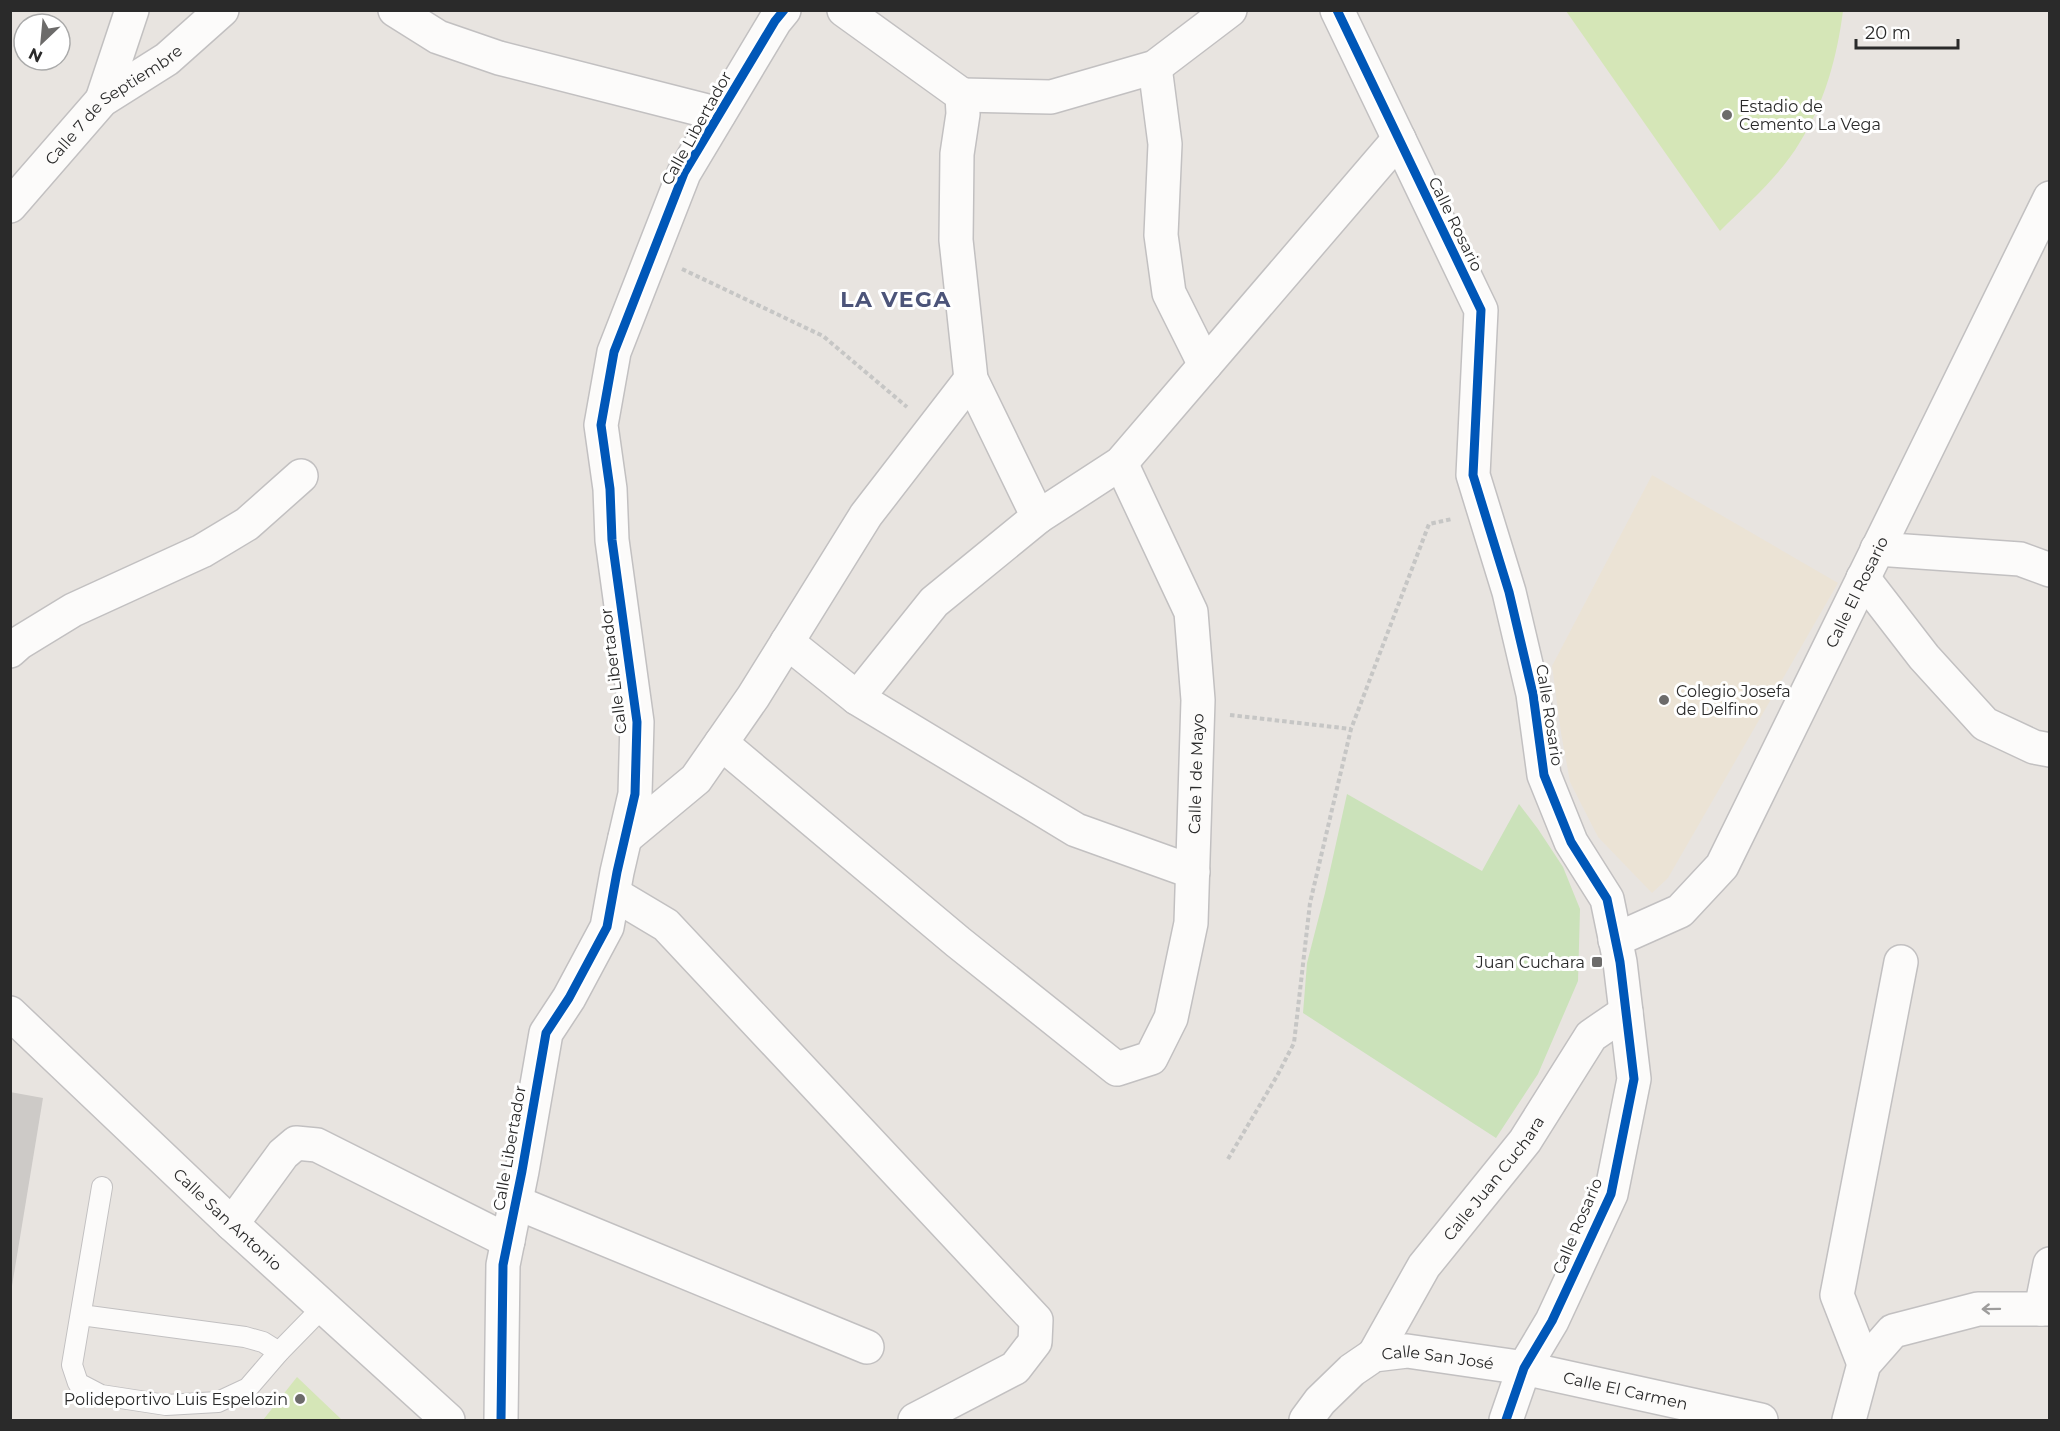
<svg xmlns="http://www.w3.org/2000/svg" width="2060" height="1431" viewBox="0 0 2060 1431" font-family="Montserrat,sans-serif">
  <style>
    .education { fill: #ebe3d5 }
    .green { fill: #cbe2ba }
    .pitch { fill: #d5e6b7 }
    .building { fill: #cdcac7 }
    .lines { fill: none; stroke-linecap: round; stroke-linejoin: round }
    .lane-casing { stroke: #c2c0c1; stroke-width: 22 }
    .street-casing { stroke: #c2c0c1; stroke-width: 36 }
    .secondary-casing { stroke: #c2c0c1; stroke-width: 36 }
    .path { stroke: #c6c6c5; stroke-width: 4; stroke-dasharray: 4.5 3; stroke-linecap: butt }
    .lane { stroke: #fcfbfa; stroke-width: 20 }
    .street { stroke: #fcfbfa; stroke-width: 33 }
    .secondary { stroke: #fcfbfa; stroke-width: 33 }
    .cycleway-casing { stroke: #fff; stroke-width: 13 }
    .cycleway { stroke: #0057b8; stroke-width: 9 }
    .oneway { stroke: #9e9d9c }
    .poi-dot { fill: #6c6b6a; stroke: #fff; stroke-width: 2 }
    .labels { text-anchor: middle; stroke-width: 6; stroke-linejoin: round; paint-order: stroke }
    .street-label { font-size: 16px; fill: #2a2a2a; stroke: #fff }
    .poi-label { font-size: 16px; fill: #2a2a2a; stroke: #fff; text-anchor: start }
    .district-label { font-size: 22px; font-weight: bold; letter-spacing: 1.5px; fill: #4c5479; stroke: #fff }
  </style>
  <rect width="100%" height="100%" fill="#e8e4e0"/>
  <!-- education -->
  <polygon class="education" points="1652,475 1838,583 1668,878 1652,893 1598,837 1570,782 1561,733 1552,666"/>
  <!-- green -->
  <polygon class="green" points="1347,794 1482,871 1519,804 1538,829 1563,867 1580,909 1578,981 1538,1074 1496,1138 1303,1013 1307,963 1325,893"/>
  <!-- pitch -->
  <g class="pitch">
    <path d="M1566,11H1843C1837,57 1825,102 1800,142C1780,176 1748,203 1720,231Z"/>
    <polygon points="297,1377 342,1420 263,1420"/>
  </g>
  <!-- building -->
  <polygon class="building" points="10,1092 43,1098 12,1286 10,1286"/>
  <g class="lines">
    <defs>
      <g id="lane">
        <polyline points="102,1187 72,1365 78,1383 101,1395 166,1405 218,1402 248,1388 279,1352 323,1307"/>
        <polyline points="81,1315 245,1337 263,1342 279,1352"/>
      </g>
      <g id="street">
        <polyline points="395,10 438,37 499,58 719,114"/>
        <polyline points="844,10 962,95 963,114 957,154 956,240 971,379 1038,517"/>
        <polyline points="1155,67 1165,144 1161,235 1169,293 1205,365"/>
        <polyline points="962,95 1051,97 1155,67 1230,10"/>
        <polyline points="102,100 132,10"/>
        <path id="s1" d="M10,206L102,100L167,59L222,10"/>
        <polyline points="1877,549 2020,559 2050,570"/>
        <polyline points="1863,578 1924,657 1985,724 2034,747 2050,750"/>
        <polyline points="787,642 857,698 1076,830 1193,872"/>
        <polyline points="10,651 19,643 73,610 202,551 247,524 301,476"/>
        <polyline points="857,698 934,602 1038,517 1121,463 1399,139"/>
        <path id="s2" d="M721,743L958,942L1117,1069L1151,1058L1171,1018L1191,923L1198,700L1191,612L1121,463"/>
        <polyline points="625,838 696,779 753,697 866,515 971,379"/>
        <polyline points="614,894 666,925 1036,1320 1035,1342 1015,1368 915,1420"/>
        <path id="s3" d="M1615,940L1680,911L1722,866L2050,198"/>
        <path id="s4" d="M10,1013L232,1224L448,1420"/>
        <polyline points="515,1202 867,1347"/>
        <polyline points="232,1224 283,1154 296,1143 317,1145 508,1241"/>
        <polyline points="2041,1309 2050,1264"/>
        <path id="s5" d="M1374,1355L1424,1266L1525,1141L1591,1036L1626,1012"/>
        <polyline points="1864,1364 1837,1295 1901,962"/>
        <polyline points="501,1420 503,1265 522,1171 546,1033 569,998 607,927 617,872 635,794 637,722 612,540 610,489 601,425 614,352 684,173 775,21 784,10"/>
        <path id="s6" d="M1506,1420L1524,1368L1761,1420"/>
        <polyline points="1849,1420 1864,1364 1893,1331 1978,1309 2050,1309"/>
      </g>
      <g id="secondary">
        <path id="s7" d="M1306,1420L1320,1401L1352,1370L1374,1355L1407,1351L1524,1368L1552,1321L1611,1194L1634,1079L1620,962L1607,899L1571,842L1544,775L1533,694L1509,592L1473,475L1481,310L1337,10"/>
      </g>
    </defs>
    <!-- lane casing -->
    <use href="#lane" class="lane-casing"/>
    <!-- street casing -->
    <use href="#street" class="street-casing"/>
    <!-- secondary casing -->
    <use href="#secondary" class="secondary-casing"/>
    <!-- path -->
    <g class="path">
      <polyline points="682,269 823,336 907,407"/>
      <polyline points="1230,715 1351,729"/>
      <polyline points="1228,1159 1277,1076 1294,1043 1310,903 1351,729 1429,524 1452,519"/>
    </g>
    <!-- lane -->
    <use href="#lane" class="lane"/>
    <!-- street -->
    <use href="#street" class="street"/>
    <!-- secondary -->
    <use href="#secondary" class="secondary"/>
    <defs>
      <g id="cycleway">
        <polyline points="1337,10 1481,310 1473,475 1509,592 1533,694 1544,775 1571,842 1607,899 1620,962 1634,1079 1611,1194 1552,1321 1524,1368 1506,1420"/>
        <polyline points="501,1420 503,1265 522,1171 546,1033 569,998 607,927 617,872 635,794 637,722 612,540 610,489 601,425 614,352 684,173 775,21 784,10"/>
      </g>
    </defs>
    <!-- cycleway casing -->
    <use href="#cycleway" class="cycleway-casing"/>
    <!-- cycleway -->
    <use href="#cycleway" class="cycleway"/>
  </g>
  <!-- one-way arrows -->
  <defs><path id="oneway-shaft" d="M-6 0H5M1.5-3L5.5 0L1.5 3" fill="none" stroke-width="1.6" stroke-linecap="round" stroke-linejoin="round" transform="scale(1.5)"/></defs>
  <use class="oneway" href="#oneway-shaft" transform="translate(1991 1309) rotate(179)"/>
  <!-- markers -->
  <g class="poi-dot">
    <circle cx="1727" cy="115" r="6"/>
    <circle cx="1664" cy="700" r="6"/>
    <rect x="1591" y="956" width="12" height="12" rx="3"/>
    <circle cx="300" cy="1399" r="6"/>
  </g>
  <g class="labels">
    <!-- street labels -->
    <g class="street-label">
      <text dy="6" stroke="none"><textPath href="#s1" startOffset="146">Calle 7 de Septiembre</textPath></text>
      <text transform="translate(696 128) rotate(-61)" y="6">Calle Libertador</text>
      <text transform="translate(1456 224) rotate(64)" y="6">Calle Rosario</text>
      <text dy="6" stroke="none"><textPath href="#s3" startOffset="438">Calle El Rosario</textPath></text>
      <text transform="translate(613 671) rotate(-97)" y="6">Calle Libertador</text>
      <text transform="translate(1550 715) rotate(81)" y="6">Calle Rosario</text>
      <text dy="6" stroke="none"><textPath href="#s2" startOffset="840">Calle 1 de Mayo</textPath></text>
      <text transform="translate(509 1148) rotate(-80)" y="6">Calle Libertador</text>
      <text dy="6" stroke="none"><textPath href="#s5" startOffset="214">Calle Juan Cuchara</textPath></text>
      <text dy="6" stroke="none"><textPath href="#s4" startOffset="300">Calle San Antonio</textPath></text>
      <text transform="translate(1577 1226) rotate(-67)" y="6">Calle Rosario</text>
      <text dy="6" stroke="none"><textPath href="#s7" startOffset="159">Calle San José</textPath></text>
      <text dy="6" stroke="none"><textPath href="#s6" startOffset="159">Calle El Carmen</textPath></text>
    </g>
    <!-- poi labels -->
    <g class="poi-label">
      <text x="1739" y="112">Estadio de<tspan x="1739" dy="18">Cemento La Vega</tspan></text>
      <text x="1676" y="697">Colegio Josefa<tspan x="1676" dy="18">de Delfino</tspan></text>
      <text x="1585" y="968" text-anchor="end">Juan Cuchara</text>
      <text x="288" y="1405" text-anchor="end">Polideportivo Luis Espelozin</text>
    </g>
    <!-- district labels -->
    <g class="district-label">
      <text x="896" y="307">LA VEGA</text>
    </g>
  </g>
  <!-- border -->
  <rect width="2060" height="1431" fill="none" stroke="#2a2a2a" stroke-width="24"/>
  <!-- north arrow -->
  <g transform="translate(42 42) rotate(206)"><circle r="28" fill="#ffffff" stroke="#aaaaaa" stroke-width="1.5"/>
  <path d="M0-4.5L10 22L0 15L-10 22Z" fill="#6c6b6a"/>
  <text y="-9" font-size="16" font-weight="bold" text-anchor="middle" fill="#2a2a2a">N</text>
  </g>
  <!-- scale -->
  <path d="M1856 39v9h102v-9" fill="none" stroke="#2a2a2a" stroke-width="3"/>
  <text x="1865" y="39" font-size="18" fill="#2a2a2a" stroke="#ffffff" stroke-width="4.5" paint-order="stroke">20 m</text>
</svg>
